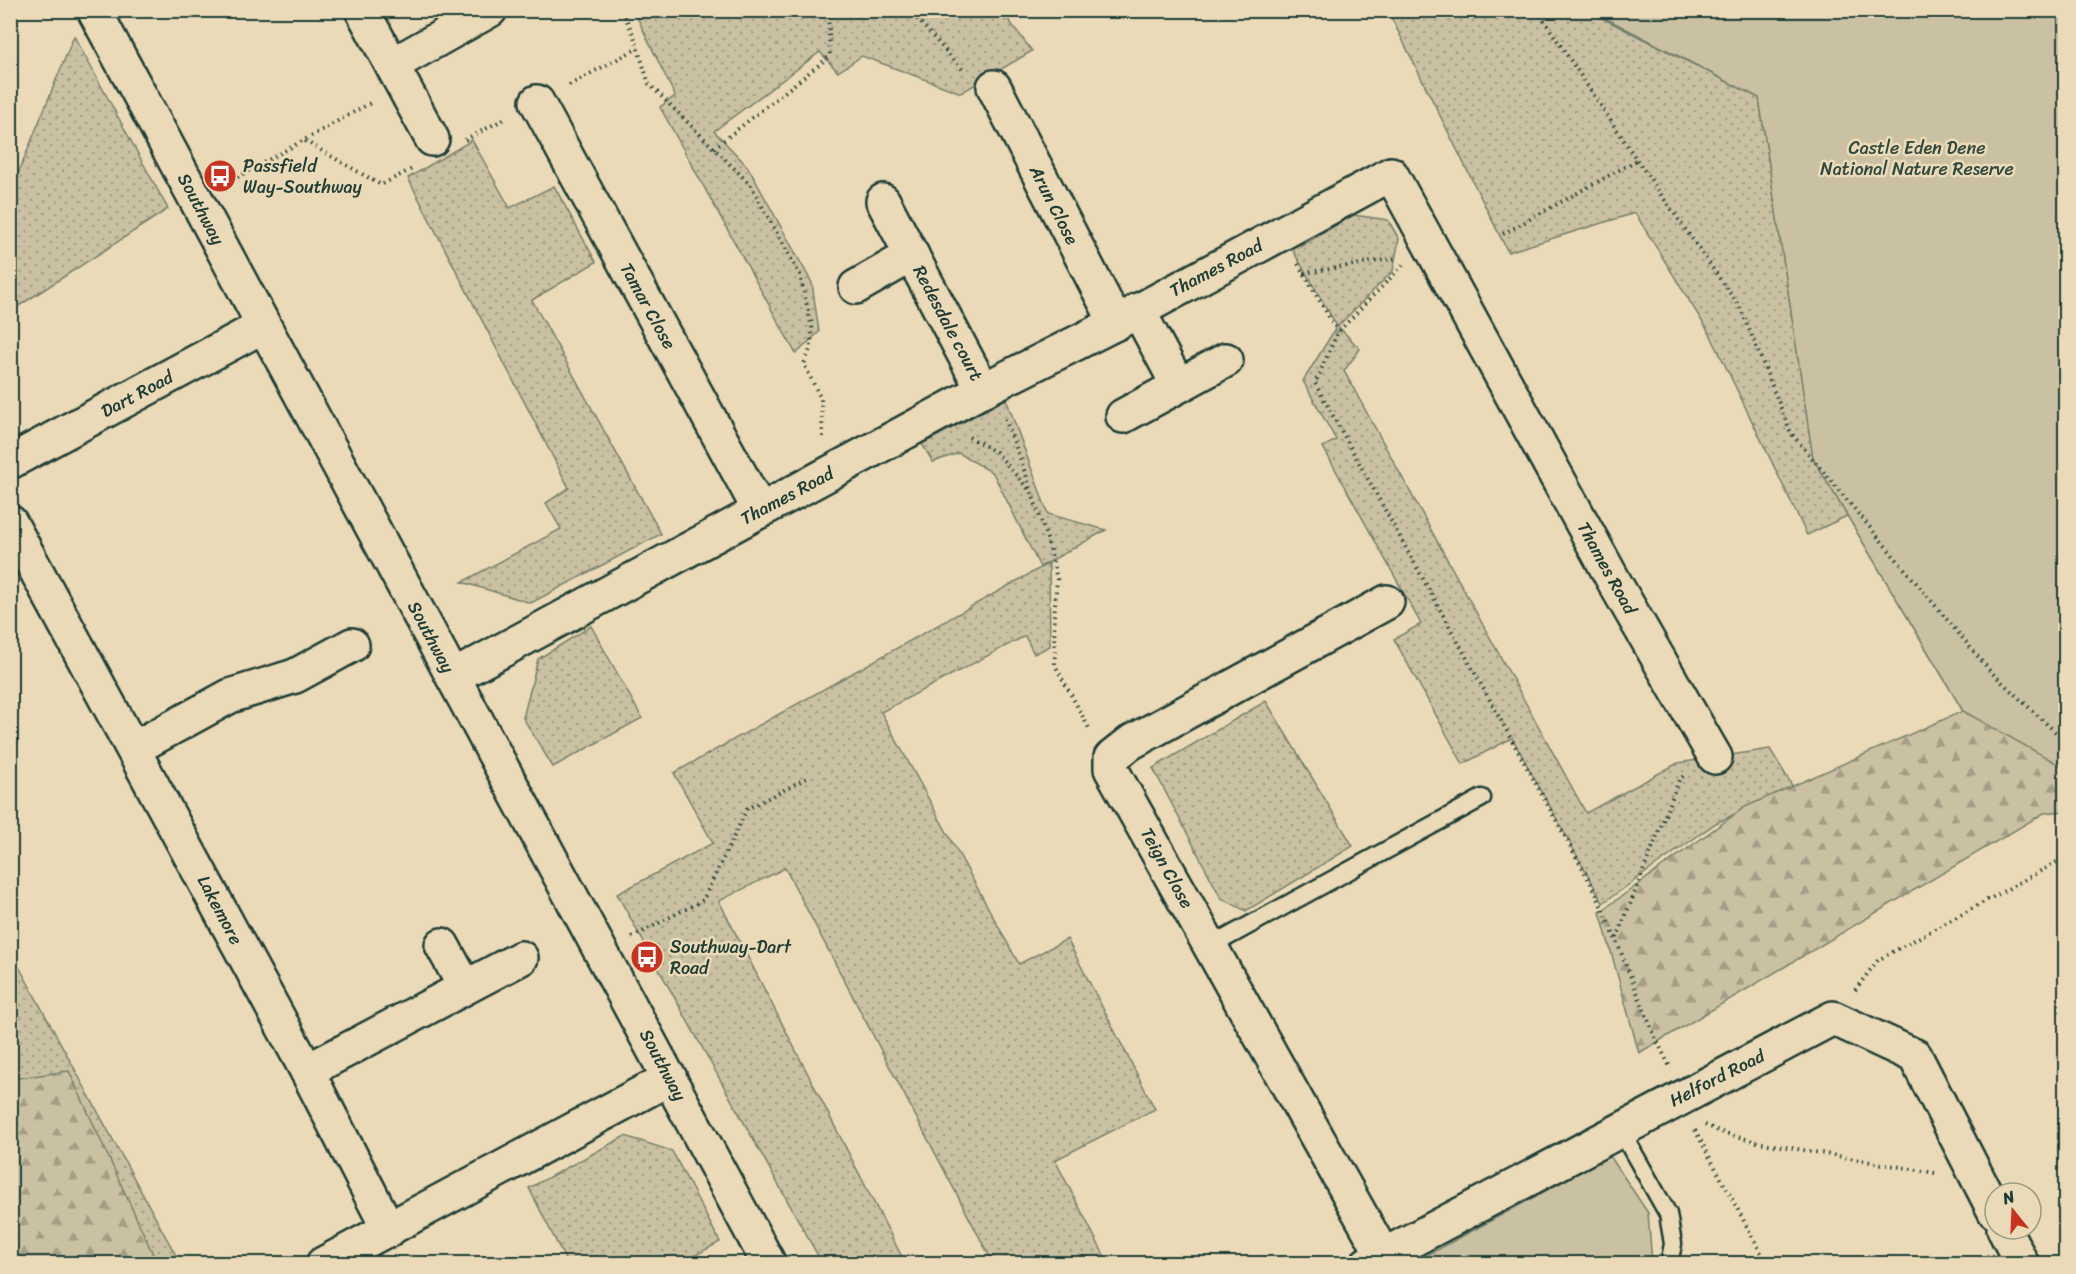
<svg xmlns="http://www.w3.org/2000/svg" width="2076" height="1274" viewBox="0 0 2076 1274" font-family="Sriracha,sans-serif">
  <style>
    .grass { fill: url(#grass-dots); stroke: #747f6b; stroke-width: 1.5 }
    .forest { fill: url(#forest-firs); stroke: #747f6b; stroke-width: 1.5 }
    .park { fill: #cac1a2; stroke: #747f6b; stroke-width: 1.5 }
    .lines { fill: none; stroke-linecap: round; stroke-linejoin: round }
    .service-casing { stroke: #1f3d34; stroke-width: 21 }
    .minor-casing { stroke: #1f3d34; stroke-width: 38 }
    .path { stroke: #1f3d34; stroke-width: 4; stroke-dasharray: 1.5 4.5; stroke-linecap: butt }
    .service { stroke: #ebdab7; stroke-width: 16 }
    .minor { stroke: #ebdab7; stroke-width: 33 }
    .labels { text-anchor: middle; stroke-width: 5; stroke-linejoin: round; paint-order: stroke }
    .park-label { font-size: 18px; fill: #304a3f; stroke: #ebdab7 }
    .poi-label { font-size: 18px; fill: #1f3d34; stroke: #ebdab7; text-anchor: start }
    .street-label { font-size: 18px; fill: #1f3d34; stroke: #ebdab7 }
  </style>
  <defs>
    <pattern id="grass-dots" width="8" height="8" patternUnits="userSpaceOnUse" patternTransform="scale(1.5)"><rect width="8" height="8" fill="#cac1a2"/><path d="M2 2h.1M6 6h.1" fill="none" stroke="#a39e85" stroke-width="1.8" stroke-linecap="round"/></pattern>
    <pattern id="forest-firs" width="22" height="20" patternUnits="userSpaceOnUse" patternTransform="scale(1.5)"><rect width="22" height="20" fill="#cac1a2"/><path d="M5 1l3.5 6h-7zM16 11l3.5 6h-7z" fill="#a39e85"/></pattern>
  </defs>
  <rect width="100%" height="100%" fill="#ebdab7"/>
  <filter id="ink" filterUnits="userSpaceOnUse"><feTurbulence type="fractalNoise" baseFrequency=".0167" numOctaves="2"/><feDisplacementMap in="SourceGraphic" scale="12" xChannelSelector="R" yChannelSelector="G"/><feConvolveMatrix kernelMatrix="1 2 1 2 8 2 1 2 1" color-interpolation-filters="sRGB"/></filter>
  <g filter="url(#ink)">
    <!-- grass -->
    <g class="grass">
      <polygon points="634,11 1004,11 1004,14 1032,51 961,93 862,56 838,72 820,52 714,131 748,167 812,283 819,332 796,354 660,107 675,96"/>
      <polygon points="1388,11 1588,11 1762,99 1849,515 1807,535 1710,334 1635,213 1508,252"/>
      <polygon points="74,36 168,209 11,311 11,191"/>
      <polygon points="472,140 510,208 554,186 596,262 532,300 661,534 531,603 462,582 561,529 546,503 569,488 408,178"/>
      <polygon points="1353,215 1388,220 1399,239 1393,271 1338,326 1360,349 1344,371 1586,813 1678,763 1770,749 1793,787 1716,823 1603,903 1512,738 1463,764 1394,639 1421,624 1323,447 1336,440 1303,381 1337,326 1293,251"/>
      <polygon points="1006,399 1048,514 1106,530 1040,567 993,473 959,453 933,462 922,444"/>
      <polygon points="1049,563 1050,646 1034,654 1025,636 881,712 1019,964 1067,939 1155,1109 1055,1160 1108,1263 993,1263 785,868 719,901 905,1263 822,1263 617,894 713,843 674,773"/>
      <polygon points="591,626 642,718 553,767 523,718 538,659"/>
      <polygon points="1266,701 1353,846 1246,911 1221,898 1153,768"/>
      <polygon points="11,952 180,1263 11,1263"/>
      <polygon points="625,1136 672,1151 720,1242 681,1263 567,1263 529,1188"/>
    </g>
    <!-- forest -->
    <g class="forest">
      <polygon points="1592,11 2066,11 2065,811 2044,813 1639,1053 1600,912 1745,807 1963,711 1813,458 1759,98"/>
      <polygon points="69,1071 157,1263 11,1263 11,1079"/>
    </g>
    <!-- park -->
    <g class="park">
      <polygon points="1592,11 2065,11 2065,768 1963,711 1813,458 1759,98"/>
      <polygon points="1610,1156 1648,1213 1652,1263 1413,1263"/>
    </g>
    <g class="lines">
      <defs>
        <g id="service">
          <polyline points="1211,946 1482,798"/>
          <polyline points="1620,1129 1668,1214 1673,1244 1669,1264"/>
        </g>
        <g id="minor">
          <polyline points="94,10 769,1264"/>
          <polyline points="362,10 432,139"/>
          <polyline points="392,65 490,10"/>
          <polyline points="994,87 1116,323"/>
          <polyline points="537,102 760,511"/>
          <polyline points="883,201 983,390"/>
          <polyline points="856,287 912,255"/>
          <polyline points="1138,310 1178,385"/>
          <polyline points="1123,416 1226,360"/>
          <polyline points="10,462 263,326"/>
          <polyline points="10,522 307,1071 389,1230"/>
          <polyline points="453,677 983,390 1116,323 1391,174 1616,585 1715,757"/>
          <polyline points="133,749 230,696 295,676 352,645"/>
          <polyline points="442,945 465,987"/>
          <polyline points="307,1071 521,958"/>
          <polyline points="2004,1229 2022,1264"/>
          <polyline points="1383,1255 1111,769 1111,758 1130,743 1387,602"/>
          <polyline points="323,1264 670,1078"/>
          <polyline points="1367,1264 1833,1018 1915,1056 1995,1212"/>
        </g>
      </defs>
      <!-- service casing -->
      <use href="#service" class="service-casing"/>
      <!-- minor casing -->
      <use href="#minor" class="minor-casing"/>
      <!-- path -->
      <g class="path">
        <polyline points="622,10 634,36 649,84 750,184 800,275 812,328 811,347 804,364 821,399 823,438"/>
        <polyline points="909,10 963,70"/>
        <polyline points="1537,10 1637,160 1741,309 1791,433 1990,671 2066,742"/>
        <polyline points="569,85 638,48"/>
        <polyline points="465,140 506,118"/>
        <polyline points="305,141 381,185 414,168"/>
        <polyline points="714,148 830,56 828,10"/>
        <polyline points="227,183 372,102"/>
        <polyline points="1503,234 1637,160"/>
        <polyline points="1298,264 1338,332"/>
        <polyline points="1403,265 1338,332 1315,383 1594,889 1616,940"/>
        <polyline points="1304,273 1397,258"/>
        <polyline points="1005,419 1022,463 1048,542 1057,579 1054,617 1055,665 1090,730"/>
        <polyline points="969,437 996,452 1030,491"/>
        <polyline points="632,937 703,900 747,809 807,778"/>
        <polyline points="1855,990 1878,960 2066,857"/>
        <polyline points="1669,1065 1655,1037 1616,940 1679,780 1686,774"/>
        <polyline points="1705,1125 1721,1132 1757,1142 1935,1173"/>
        <polyline points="1695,1130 1767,1264"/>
      </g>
      <!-- service -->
      <use href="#service" class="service"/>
      <!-- minor -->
      <use href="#minor" class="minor"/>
    </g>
  </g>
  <!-- icons -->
  <defs>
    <symbol id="bus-disc" viewBox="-11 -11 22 22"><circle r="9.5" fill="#c8321e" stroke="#ebdab7"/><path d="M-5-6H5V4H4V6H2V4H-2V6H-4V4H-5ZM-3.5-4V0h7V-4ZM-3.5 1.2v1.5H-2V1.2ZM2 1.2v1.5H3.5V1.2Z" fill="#fff"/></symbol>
  </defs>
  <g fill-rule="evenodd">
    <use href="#bus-disc" x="201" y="157" width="38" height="38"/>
    <use href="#bus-disc" x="628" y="938" width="38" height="38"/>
  </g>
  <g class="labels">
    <!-- park labels -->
    <g class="park-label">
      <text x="1917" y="154">Castle Eden Dene<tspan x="1917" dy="21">National Nature Reserve</tspan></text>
    </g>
    <!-- poi labels -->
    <g class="poi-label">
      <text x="243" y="172">Passfield<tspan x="243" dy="21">Way-Southway</tspan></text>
      <text x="670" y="953">Southway-Dart<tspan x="670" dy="21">Road</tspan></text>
    </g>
    <!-- street labels -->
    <g class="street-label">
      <text transform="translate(1054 205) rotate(63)" y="6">Arun Close</text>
      <text transform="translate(201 209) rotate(62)" y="6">Southway</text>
      <text transform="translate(1216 268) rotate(-28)" y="6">Thames Road</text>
      <text transform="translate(648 306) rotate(61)" y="6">Tamar Close</text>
      <text transform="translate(948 323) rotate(62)" y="6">Redesdale court</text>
      <text transform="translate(137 394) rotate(-28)" y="6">Dart Road</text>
      <text transform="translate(787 496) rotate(-28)" y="6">Thames Road</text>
      <text transform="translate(1607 568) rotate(61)" y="6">Thames Road</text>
      <text transform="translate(431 637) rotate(62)" y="6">Southway</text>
      <text transform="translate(1167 868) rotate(61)" y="6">Teign Close</text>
      <text transform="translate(220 910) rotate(62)" y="6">Lakemore</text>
      <text transform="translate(663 1065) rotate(62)" y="6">Southway</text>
      <text transform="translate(1717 1078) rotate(-27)" y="6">Helford Road</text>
    </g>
  </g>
  <!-- margin -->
  <rect width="2076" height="1274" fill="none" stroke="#ebdab7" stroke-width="36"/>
  <rect x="18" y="18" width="2040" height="1238" fill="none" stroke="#1f3d34" stroke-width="2" filter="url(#ink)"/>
  <!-- north arrow -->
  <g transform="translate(2013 1211) rotate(342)"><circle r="28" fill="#ebdab7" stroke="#999b83" stroke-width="1.5"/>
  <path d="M0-4.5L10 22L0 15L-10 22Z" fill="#c8321e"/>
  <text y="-9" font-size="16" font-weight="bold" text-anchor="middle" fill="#1f3d34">N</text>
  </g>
</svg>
